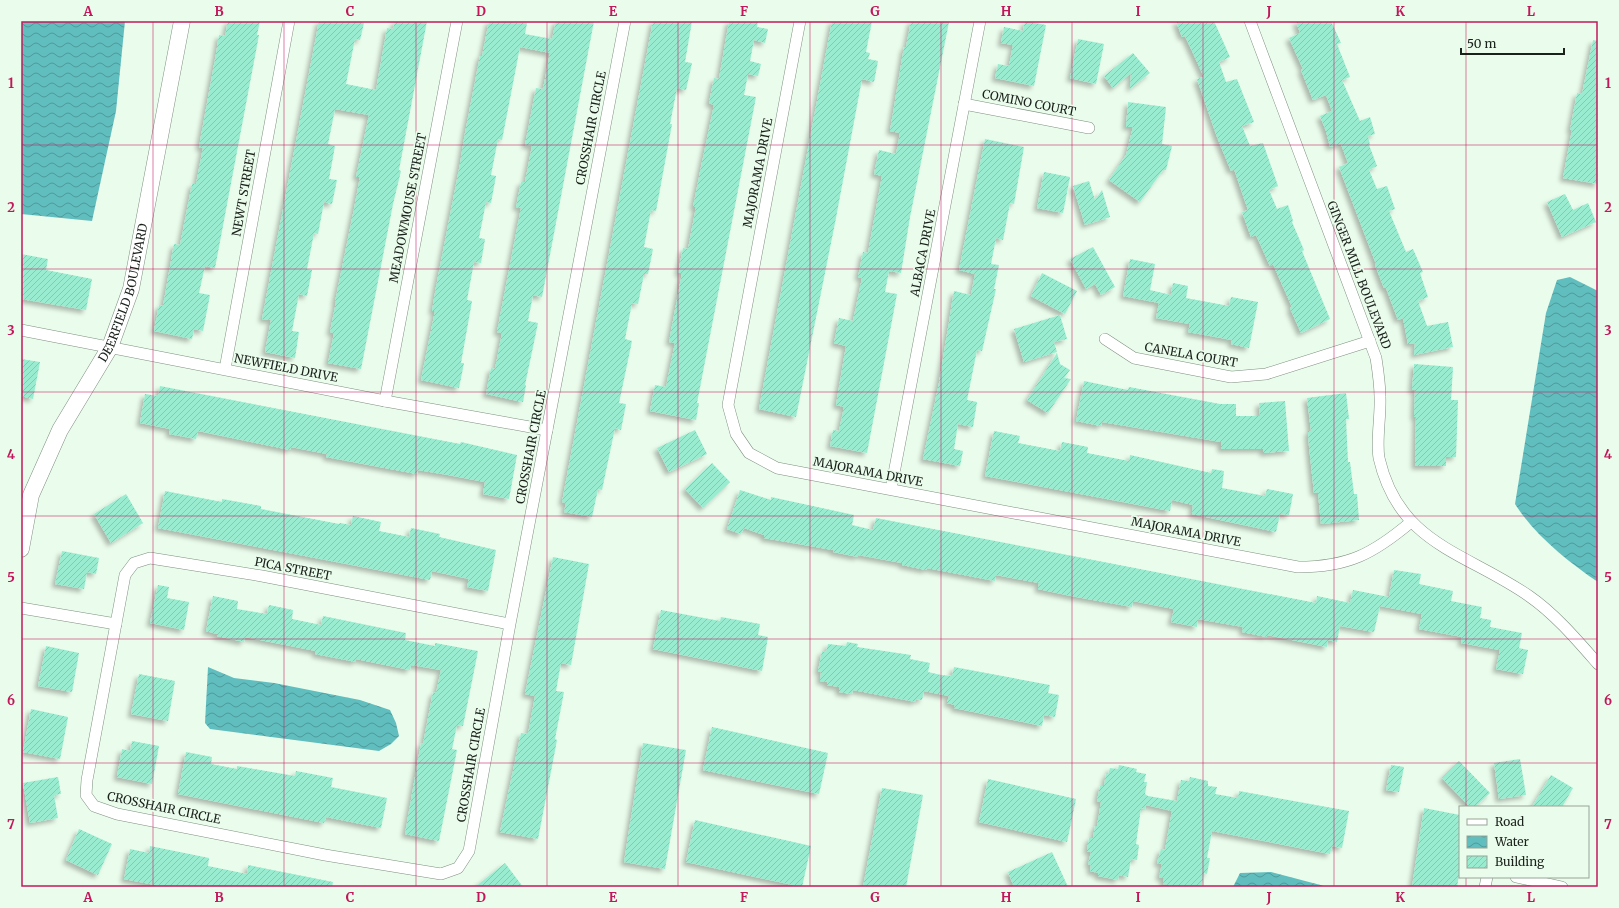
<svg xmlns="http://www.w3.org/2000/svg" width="1619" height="908" viewBox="0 0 1619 908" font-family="Merriweather,serif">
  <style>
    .water { fill: url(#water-waves) }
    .building { fill: url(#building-hatch); filter: url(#shadow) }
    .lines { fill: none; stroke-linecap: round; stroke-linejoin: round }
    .street-casing { stroke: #7f8f80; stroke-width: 12 }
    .secondary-casing { stroke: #7f8f80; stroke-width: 17 }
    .street { stroke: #fff; stroke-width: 11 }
    .secondary { stroke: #fff; stroke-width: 16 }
    .grid { fill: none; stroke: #c2185b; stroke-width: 1; stroke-opacity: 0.55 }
    .labels { text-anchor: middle; stroke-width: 3.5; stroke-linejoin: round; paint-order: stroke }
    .street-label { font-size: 12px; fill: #1a211b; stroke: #eafceb }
    .neatline { fill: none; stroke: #c2185b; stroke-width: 1.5 }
    .grid-label { font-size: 13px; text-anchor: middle; font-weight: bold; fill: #c2185b }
  </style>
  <defs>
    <pattern id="water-waves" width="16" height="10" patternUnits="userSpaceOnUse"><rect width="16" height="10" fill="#61bebf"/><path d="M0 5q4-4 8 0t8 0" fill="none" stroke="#4f9a9a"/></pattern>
    <pattern id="building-hatch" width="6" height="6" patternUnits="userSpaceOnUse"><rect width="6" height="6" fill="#9aecd1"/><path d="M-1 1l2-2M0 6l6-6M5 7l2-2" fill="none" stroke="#84cab3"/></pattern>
    <filter id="shadow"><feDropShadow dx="-3.5" dy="3.5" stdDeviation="2" flood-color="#0004"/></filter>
  </defs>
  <rect width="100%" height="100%" fill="#eafceb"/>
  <!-- water -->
  <g class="water">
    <polygon points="21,21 125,21 116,111 92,221 21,214"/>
    <path d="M1570,277L1598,291V582C1567,561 1535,535 1515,504L1546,313L1557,280Z"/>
    <polygon points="208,667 234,678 274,683 360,700 390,710 396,723 399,736 391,744 379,751 210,729 205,723"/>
    <polygon points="1271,872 1328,887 1233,887 1240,873"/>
  </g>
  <!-- building -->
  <g class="building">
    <polygon points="228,21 260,21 257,35 259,35 215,268 205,266 199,293 210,295 203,331 194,329 192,339 154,331 159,305 163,306 174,244 180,245 192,184 196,184 203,148 199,147 216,54 219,35 225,36"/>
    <polygon points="319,21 354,21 364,23 360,40 355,39 346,84 376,90 387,28 393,29 395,21 427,21 399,170 401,171 393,204 361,369 328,363 334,333 330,332 336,302 335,302 354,209 360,177 356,177 369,115 335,109 328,144 335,146 329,179 337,180 332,204 324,202 318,234 314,233 307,269 312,270 307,296 299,294 292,331 299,332 295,358 265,352 271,320 262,319"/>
    <polygon points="489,21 527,23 525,34 552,39 556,21 594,21 542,297 533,295 528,321 538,323 525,385 526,385 523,402 486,394 491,368 495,369 502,333 497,332 521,208 516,207 521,182 525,182 532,146 525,145 531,114 536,88 543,89 550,53 520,47 502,140 498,139 491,175 496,176 491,203 486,202 479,238 485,239 481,263 474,262 467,300 472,301 461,363 464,363 459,388 421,380 435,311 432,311 436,287 460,164 465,133 480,56 482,56"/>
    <polygon points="653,21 692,21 685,62 692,63 686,90 677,88 670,124 672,124 656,211 651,210 644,247 653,249 648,274 644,274 638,304 632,303 625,339 632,341 619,403 626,404 621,430 615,428 602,490 598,489 592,517 564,512 566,503 562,502"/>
    <polygon points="729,21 758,21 757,27 768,29 765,43 754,40 750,61 761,64 758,76 748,74 744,95 756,97 697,403 699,403 696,420 650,411 655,385 666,387 675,343 669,342 682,273 678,273 683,248 688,249 696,207 693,207 700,172 714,105 709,103 714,78 719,79"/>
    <polygon points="832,21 872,21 866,52 870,53 868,59 878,61 874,82 862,79 835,223 796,417 759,409"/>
    <polygon points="911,21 949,22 910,217 901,273 889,271 885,292 897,294 867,453 830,446 833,430 839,431 844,407 836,405 846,346 834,343 839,318 853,321 862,278 858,277 863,252 868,253 882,176 874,174 879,150 896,154 900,133 890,131 904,47 906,47"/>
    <polygon points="1025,21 1046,25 1034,86 995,78 998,64 1009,66 1013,45 1001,43 1004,27 1023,31"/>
    <polygon points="1176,21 1214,21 1230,57 1219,62 1226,82 1237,79 1254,122 1242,126 1250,146 1263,143 1278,186 1269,190 1277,209 1288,205 1293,221 1292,222 1304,250 1302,251 1330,319 1301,333 1290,308 1292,307 1273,264 1270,266 1256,235 1251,237 1242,212 1248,210 1234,169 1231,171 1217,137 1197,79 1204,77 1185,36 1182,37"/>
    <polygon points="1296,21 1331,21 1341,43 1337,44 1350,77 1342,80 1360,121 1370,117 1375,134 1368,136 1370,145 1369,145 1377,166 1369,170 1377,189 1387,186 1395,209 1389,211 1406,252 1413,249 1423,272 1420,273 1428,297 1418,301 1427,326 1448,322 1453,347 1414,355 1415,343 1408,344 1403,318 1398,320 1386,288 1384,288 1375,265 1376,264 1339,167 1348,163 1341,144 1330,147 1326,131 1320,116 1332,111 1326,95 1313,100 1301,70 1303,69 1289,38 1300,33"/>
    <polygon points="1078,39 1104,44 1096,84 1070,78"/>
    <polygon points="1593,40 1598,41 1598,184 1563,178 1572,130 1570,130 1577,93 1582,94"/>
    <polygon points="1133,53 1150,73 1130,89 1131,73 1113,88 1104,76"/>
    <polygon points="1128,102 1166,107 1162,144 1172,146 1166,170 1163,170 1140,202 1109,180 1126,155 1133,127 1126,127"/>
    <polygon points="985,139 1024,147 1014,204 1010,203 1003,240 996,238 991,264 999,265 994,289 996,289 982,351 977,350 967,400 977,402 973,427 958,424 954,449 963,451 960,466 923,459 939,383 954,291 971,295 975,274 959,270"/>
    <polygon points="1044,172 1070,177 1063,213 1037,208"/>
    <polygon points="1089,181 1095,200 1102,190 1110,217 1085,225 1073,186"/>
    <polygon points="1565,194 1573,210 1588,203 1596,222 1562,237 1547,202"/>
    <polygon points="1093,247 1115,287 1101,295 1095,284 1086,289 1070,259"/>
    <polygon points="21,254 48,259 46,270 92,279 86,310 21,299"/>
    <polygon points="1130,259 1155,264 1150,290 1171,295 1173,283 1188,286 1186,298 1229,306 1231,297 1258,302 1249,348 1231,344 1232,340 1188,332 1190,324 1156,318 1159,303 1123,296"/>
    <polygon points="1042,273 1077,291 1065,314 1031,296"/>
    <polygon points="1060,315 1067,339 1054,342 1057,352 1024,362 1014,329"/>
    <polygon points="1057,353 1060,364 1070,370 1064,378 1071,379 1048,413 1027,400"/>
    <polygon points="21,359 40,362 33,399 21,396"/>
    <polygon points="1414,364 1453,367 1451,400 1458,400 1456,457 1446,457 1446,466 1415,466 1416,417 1414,417 1415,390 1412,390"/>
    <polygon points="1084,381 1128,390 1129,387 1220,404 1236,404 1236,416 1260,416 1259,403 1285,401 1289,451 1263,453 1263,449 1221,449 1221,442 1102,422 1101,426 1076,421"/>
    <polygon points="160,386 460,444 461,442 517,455 509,499 483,494 485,482 448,475 418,470 417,474 326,457 327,454 291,447 290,450 198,431 196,439 169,434 170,429 140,423 145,394 158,396"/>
    <polygon points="1346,393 1349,419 1346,419 1348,462 1350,462 1354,494 1357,494 1359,520 1321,524 1318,492 1314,493 1309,446 1308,431 1311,431 1307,398"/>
    <polygon points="695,430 707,454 669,472 657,448"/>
    <polygon points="994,431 1020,436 1018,443 1060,451 1062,442 1088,447 1087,453 1129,461 1130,455 1211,473 1212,469 1224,471 1222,488 1265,496 1267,489 1293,494 1289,515 1280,514 1276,532 1192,514 1193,505 1172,500 1170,511 985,476"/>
    <polygon points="712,463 730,482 703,508 685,489"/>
    <polygon points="740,490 771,500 771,497 854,515 852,525 873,530 876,518 1316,603 1317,596 1350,603 1353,590 1389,597 1394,570 1421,574 1419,584 1453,591 1451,601 1482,607 1480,618 1491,620 1490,627 1522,633 1519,648 1528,650 1523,674 1496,669 1500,650 1461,643 1462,637 1419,629 1422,614 1380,606 1374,632 1340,626 1337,642 1328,640 1327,647 1267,635 1267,637 1242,632 1243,627 1198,619 1197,627 1171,622 1174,609 1133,601 1132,607 1071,596 1038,589 1039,583 996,575 995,581 927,568 926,570 902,565 902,563 858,555 858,557 833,552 833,550 764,538 764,535 744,528 741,534 727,529"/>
    <polygon points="165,491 222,502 222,499 261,506 261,509 339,524 340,523 351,525 353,516 381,522 379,531 409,537 411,528 440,534 439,537 496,550 488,591 467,587 469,579 432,571 430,580 158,528"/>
    <polygon points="126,494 143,523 111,543 94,514"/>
    <polygon points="62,551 99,558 96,574 87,572 84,589 55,584"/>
    <polygon points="553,557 589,564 571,665 561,663 556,691 564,692 555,739 557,740 538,839 500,832 521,733 528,734 535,696 525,694"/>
    <polygon points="158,585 169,587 167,598 189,602 184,630 150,623"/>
    <polygon points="213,596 238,601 237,609 267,614 269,605 293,610 292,619 321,625 323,616 406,633 405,640 435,646 435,643 478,651 463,726 457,725 452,749 457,750 439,841 405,834 421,743 423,744 433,692 436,693 441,670 411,665 410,670 356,659 356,662 315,654 316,651 245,637 244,642 217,636 217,634 206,631"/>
    <polygon points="661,610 720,621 721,617 760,624 758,635 768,637 762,671 653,649"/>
    <polygon points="847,642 858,644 857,647 911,655 910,659 930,663 928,672 941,675 952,676 954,667 1050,685 1048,693 1059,695 1055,717 1044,715 1042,726 954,708 955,705 947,703 949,696 924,691 922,700 916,699 916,702 853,690 852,694 839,692 839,687 827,685 827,682 820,681 821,672 818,671 822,651 826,652 828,644 846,646"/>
    <polygon points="46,646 79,653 72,692 38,686"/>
    <polygon points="139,674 175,681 168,721 131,714"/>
    <polygon points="31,709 68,717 60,759 23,752"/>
    <polygon points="712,727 828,753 819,794 703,770"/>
    <polygon points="132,741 159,746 152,784 117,777 122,749 130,751"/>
    <polygon points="643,743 686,750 665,869 624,862"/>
    <polygon points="186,752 212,757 211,764 237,769 237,766 295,776 296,771 333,778 331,787 387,798 381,828 326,817 324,823 178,794"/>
    <polygon points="1520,759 1526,795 1499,799 1494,763"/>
    <polygon points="1459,761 1490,793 1475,807 1470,807 1442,778"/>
    <polygon points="1119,765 1137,769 1136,772 1146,774 1144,782 1147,782 1145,794 1148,796 1177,801 1181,780 1189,781 1190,777 1208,781 1208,786 1217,787 1215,794 1238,798 1239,791 1349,811 1342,848 1332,846 1330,854 1212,831 1207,858 1210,858 1207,874 1204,873 1202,885 1199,885 1198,887 1169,887 1170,885 1163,884 1164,878 1159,877 1162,864 1157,863 1161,849 1165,850 1172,811 1146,805 1145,809 1141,808 1136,844 1139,845 1137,860 1131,859 1128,877 1119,875 1118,880 1098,876 1098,873 1090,871 1091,865 1088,864 1091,852 1087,851 1089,838 1093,838 1095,826 1097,826 1101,802 1097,801 1100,786 1104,786 1106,774 1108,775 1110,768 1118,769"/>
    <polygon points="1391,765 1404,767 1399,792 1386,790"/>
    <polygon points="1551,775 1573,788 1562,807 1532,807"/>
    <polygon points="58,777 61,794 54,795 58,818 30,823 23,783"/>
    <polygon points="988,779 1076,799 1067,842 979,822"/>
    <polygon points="882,788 923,795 906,887 863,887"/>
    <polygon points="1424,808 1460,815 1460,869 1457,887 1412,887"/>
    <polygon points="695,820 811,846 802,887 686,862"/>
    <polygon points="79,829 112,844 98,875 66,860"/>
    <polygon points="150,846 209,858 208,866 247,874 248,865 333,882 332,887 166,887 124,879 130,849 149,853"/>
    <polygon points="1052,852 1068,887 1014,887 1008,872"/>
    <polygon points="505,863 523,887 475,887"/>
  </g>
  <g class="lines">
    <defs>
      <g id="street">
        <path d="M800,21L728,405L736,434L749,453L777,468L1298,567C1348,567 1373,554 1411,522"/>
        <path d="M1250,21L1376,358C1378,371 1380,384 1380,397C1381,415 1376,440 1379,458C1399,545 1466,552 1529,596C1555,614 1577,640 1598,664"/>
        <polyline points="964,104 1089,128"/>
        <polyline points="21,330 385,401 547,430"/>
        <polyline points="1105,339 1134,358 1231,377 1266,374 1370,341"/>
        <polyline points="225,369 289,21"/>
        <polyline points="385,401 457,21"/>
        <polyline points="891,489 980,21"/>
        <polyline points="21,608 116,624"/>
        <polyline points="510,624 262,576 150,558 134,563 125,575 87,780 86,795 94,806 117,814 325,855 441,874 458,868 469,851 510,624 625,21"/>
        <polyline points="1516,877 1562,887"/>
        <polyline points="1485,887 1487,877"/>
      </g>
      <g id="secondary">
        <path id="s1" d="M21,549L31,495L60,430L110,347L131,289L182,21"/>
      </g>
    </defs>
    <!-- street casing -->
    <use href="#street" class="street-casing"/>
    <!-- secondary casing -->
    <use href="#secondary" class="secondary-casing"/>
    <!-- street -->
    <use href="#street" class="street"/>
    <!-- secondary -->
    <use href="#secondary" class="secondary"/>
  </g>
  <!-- grid -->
  <path class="grid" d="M153,21V887M284,21V887M416,21V887M547,21V887M678,21V887M810,21V887M941,21V887M1072,21V887M1203,21V887M1334,21V887M1466,21V807M21,145H1598M21,269H1598M21,392H1598M21,516H1598M21,639H1598M21,763H1598M1466,877V887"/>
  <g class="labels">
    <!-- street labels -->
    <g class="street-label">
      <text transform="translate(1029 103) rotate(11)" y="4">COMINO COURT</text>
      <text transform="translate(591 128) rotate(-79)" y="4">CROSSHAIR CIRCLE</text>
      <text transform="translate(758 173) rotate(-79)" y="4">MAJORAMA DRIVE</text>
      <text transform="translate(244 193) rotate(-80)" y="4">NEWT STREET</text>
      <text transform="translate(408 208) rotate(-79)" y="4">MEADOWMOUSE STREET</text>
      <text transform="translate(923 253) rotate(-79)" y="4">ALBACA DRIVE</text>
      <text transform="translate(1359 275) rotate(69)" y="4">GINGER MILL BOULEVARD</text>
      <text dy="4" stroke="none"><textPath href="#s1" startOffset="279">DEERFIELD BOULEVARD</textPath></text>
      <text transform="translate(1191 355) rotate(10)" y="4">CANELA COURT</text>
      <text transform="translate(286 368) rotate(11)" y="4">NEWFIELD DRIVE</text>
      <text transform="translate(531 447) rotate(-79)" y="4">CROSSHAIR CIRCLE</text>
      <text transform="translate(868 472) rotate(11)" y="4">MAJORAMA DRIVE</text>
      <text transform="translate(1186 532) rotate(11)" y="4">MAJORAMA DRIVE</text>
      <text transform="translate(293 569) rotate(11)" y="4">PICA STREET</text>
      <text transform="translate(471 765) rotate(-80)" y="4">CROSSHAIR CIRCLE</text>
      <text transform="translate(164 808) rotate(12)" y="4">CROSSHAIR CIRCLE</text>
    </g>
  </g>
  <!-- border -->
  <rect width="1619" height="908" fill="none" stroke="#eafceb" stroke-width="44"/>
  <!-- legend -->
  <rect x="1459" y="806" width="130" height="72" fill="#eafceb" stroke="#97a498"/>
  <rect x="1467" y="819" width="20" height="6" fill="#ffffff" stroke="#97a498"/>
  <text x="1495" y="826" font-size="12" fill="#1a211b">Road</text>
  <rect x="1467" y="836" width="20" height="12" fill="url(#water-waves)" stroke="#97a498"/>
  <text x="1495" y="846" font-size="12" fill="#1a211b">Water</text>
  <rect x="1467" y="856" width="20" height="12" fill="url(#building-hatch)" stroke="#97a498"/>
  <text x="1495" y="866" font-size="12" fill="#1a211b">Building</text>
  <!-- scale -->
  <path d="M1461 48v6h103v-6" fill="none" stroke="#1a211b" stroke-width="2"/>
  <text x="1467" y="48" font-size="12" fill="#1a211b" stroke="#eafceb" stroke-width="3" paint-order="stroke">50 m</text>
  <rect x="22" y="22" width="1575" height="864" class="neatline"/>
  <g class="grid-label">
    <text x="88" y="16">A</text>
    <text x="219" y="16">B</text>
    <text x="350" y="16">C</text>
    <text x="481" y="16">D</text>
    <text x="613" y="16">E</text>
    <text x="744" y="16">F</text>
    <text x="875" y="16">G</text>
    <text x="1006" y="16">H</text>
    <text x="1138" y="16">I</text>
    <text x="1269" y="16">J</text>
    <text x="1400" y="16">K</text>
    <text x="1531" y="16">L</text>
    <text x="11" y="88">1</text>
    <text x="1608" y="88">1</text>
    <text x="11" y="212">2</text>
    <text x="1608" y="212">2</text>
    <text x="11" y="335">3</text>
    <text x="1608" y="335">3</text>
    <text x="11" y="459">4</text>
    <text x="1608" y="459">4</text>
    <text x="11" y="582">5</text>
    <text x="1608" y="582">5</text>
    <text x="11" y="705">6</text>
    <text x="1608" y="705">6</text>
    <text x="11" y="829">7</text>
    <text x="1608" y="829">7</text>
    <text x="88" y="902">A</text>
    <text x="219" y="902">B</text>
    <text x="350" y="902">C</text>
    <text x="481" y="902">D</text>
    <text x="613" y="902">E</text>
    <text x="744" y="902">F</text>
    <text x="875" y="902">G</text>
    <text x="1006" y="902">H</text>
    <text x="1138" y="902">I</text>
    <text x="1269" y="902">J</text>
    <text x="1400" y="902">K</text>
    <text x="1531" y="902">L</text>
  </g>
</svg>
